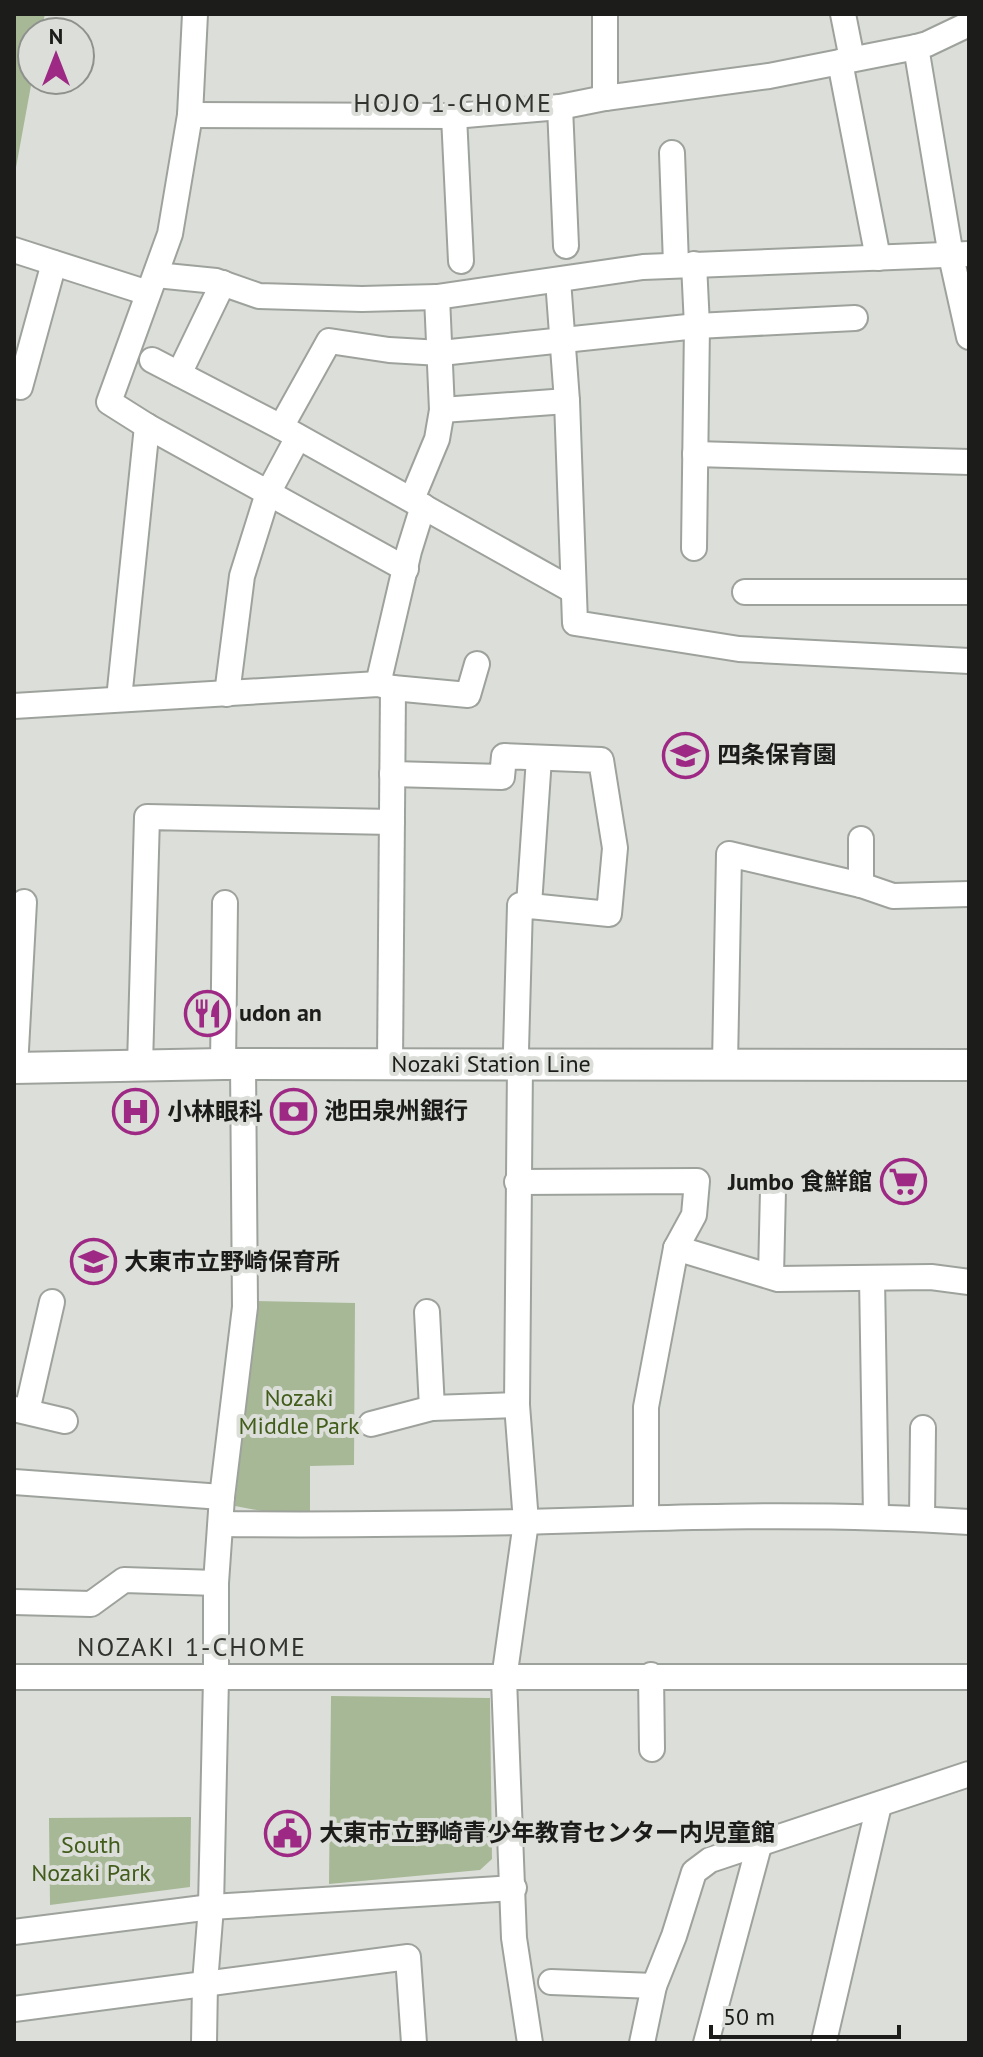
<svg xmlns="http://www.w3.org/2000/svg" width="983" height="2057" viewBox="0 0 983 2057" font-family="'PT Sans','Noto Sans JP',sans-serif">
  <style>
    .green { fill: #a7b896 }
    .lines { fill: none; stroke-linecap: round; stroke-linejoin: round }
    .minor-casing { stroke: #9ea29c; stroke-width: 28 }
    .major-casing { stroke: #9ea29c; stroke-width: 34 }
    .minor { stroke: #fff; stroke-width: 24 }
    .major { stroke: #fff; stroke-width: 30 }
    .labels { text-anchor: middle; stroke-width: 8; stroke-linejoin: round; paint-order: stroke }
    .poi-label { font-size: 24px; font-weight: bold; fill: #1c1d1b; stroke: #dcdfd9; text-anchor: start }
    .street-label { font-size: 24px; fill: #1c1d1b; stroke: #dcdfd9 }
    .park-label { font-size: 24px; fill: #425c1c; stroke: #dcdfd9 }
    .neighbourhood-label { font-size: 26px; letter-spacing: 2px; fill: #31332f; stroke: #dcdfd9 }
  </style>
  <rect width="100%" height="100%" fill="#dcdfd9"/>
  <!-- green -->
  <g class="green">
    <polygon points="14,14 45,14 41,32 32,32 32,80 15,173"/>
    <polygon points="255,1301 355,1303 354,1465 310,1466 310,1514 272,1513 235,1506"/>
    <polygon points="331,1696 490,1698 492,1859 480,1870 329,1884"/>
    <polygon points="191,1817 190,1887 50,1905 49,1818"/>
  </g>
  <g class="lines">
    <defs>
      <g id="minor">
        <polyline points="195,14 190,115 170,234 109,402 147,426 406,569"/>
        <polyline points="605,14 605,98"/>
        <polyline points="843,14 852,59"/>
        <polyline points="916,47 951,256 969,337"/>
        <polyline points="840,62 878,258"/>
        <polyline points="560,107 566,246"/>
        <polyline points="190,115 454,116 560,107 605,98 769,76 916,47 927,44 969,24"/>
        <polyline points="454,116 461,261"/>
        <polyline points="672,153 676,264"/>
        <polyline points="14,250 148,293"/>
        <polyline points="694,264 697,326 694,548"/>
        <polyline points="156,275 216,281 259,296 362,299 437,297 643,267 969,254"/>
        <polyline points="558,280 567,401 575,623 739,649 969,661"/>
        <polyline points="152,360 281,427 572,590"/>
        <polyline points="179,374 223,283"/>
        <polyline points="20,387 54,263"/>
        <polyline points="442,410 567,401"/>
        <polyline points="281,427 329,341 389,350 441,353 697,326 855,318"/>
        <polyline points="695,454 969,462"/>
        <polyline points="412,499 437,439 442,410 437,297"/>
        <polyline points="745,592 969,592"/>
        <polyline points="378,684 409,551 423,506"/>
        <polyline points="227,694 242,576 268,493 298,437"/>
        <polyline points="119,699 147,426"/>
        <polyline points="14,706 378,684 393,688 468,695 477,664"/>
        <polyline points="392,774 502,777 504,756 601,760 615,848 609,914 520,905 516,1050 520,1064 517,1405 526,1522 504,1679 514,1938 530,2043"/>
        <polyline points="861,885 861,839"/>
        <polyline points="529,905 539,758"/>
        <polyline points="223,1064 225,903"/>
        <polyline points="390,1064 393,688"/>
        <polyline points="725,1064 729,854 861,885 893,896 969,894"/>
        <polyline points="140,1065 147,817 392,822"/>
        <polyline points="15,1068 24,902"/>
        <polyline points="517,1182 697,1181 694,1215 676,1248 646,1407 646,1517"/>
        <polyline points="676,1248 778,1279 931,1277 969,1282"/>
        <polyline points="771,1276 773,1190"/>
        <polyline points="872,1278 876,1516"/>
        <polyline points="427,1312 432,1408"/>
        <polyline points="14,1409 65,1421"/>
        <polyline points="27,1411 52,1302"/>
        <polyline points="371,1424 432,1408 517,1405"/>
        <polyline points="14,1482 222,1497"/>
        <polyline points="922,1519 923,1428"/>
        <path d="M221,1524C322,1525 423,1524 525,1522C673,1517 821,1512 969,1522"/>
        <polyline points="14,1602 91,1604 124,1580 216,1583"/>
        <polyline points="651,1675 652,1749"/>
        <polyline points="14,1677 969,1677"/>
        <polyline points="14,1932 211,1907 514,1888"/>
        <polyline points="551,1982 654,1986"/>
        <polyline points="14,2009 408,1957 414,2043"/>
        <polyline points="824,2041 879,1805"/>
        <polyline points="204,2043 205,1983 211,1907 216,1678 216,1583 222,1497 245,1307 243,1064"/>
        <polyline points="642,2043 654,1986 674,1936 694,1872 710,1860 969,1774"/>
        <polyline points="706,2043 760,1842"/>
      </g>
      <polyline id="major" points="14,1068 223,1064 969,1065"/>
    </defs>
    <!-- minor casing -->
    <use href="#minor" class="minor-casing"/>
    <!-- major casing -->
    <use href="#major" class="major-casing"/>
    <!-- minor -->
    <use href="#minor" class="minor"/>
    <!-- major -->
    <use href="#major" class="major"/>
  </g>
  <!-- icons -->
  <defs>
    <symbol id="school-ring" viewBox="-11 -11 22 22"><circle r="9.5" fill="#dcdfd9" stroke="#9e2984" stroke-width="1.5"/><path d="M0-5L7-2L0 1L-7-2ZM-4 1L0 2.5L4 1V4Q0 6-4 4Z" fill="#9e2984"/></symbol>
    <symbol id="restaurant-ring" viewBox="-11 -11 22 22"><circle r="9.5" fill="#dcdfd9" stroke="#9e2984" stroke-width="1.5"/><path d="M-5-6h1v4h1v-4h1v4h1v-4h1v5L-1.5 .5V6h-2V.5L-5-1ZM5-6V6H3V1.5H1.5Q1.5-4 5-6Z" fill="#9e2984"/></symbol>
    <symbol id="bank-ring" viewBox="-11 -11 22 22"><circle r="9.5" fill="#dcdfd9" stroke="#9e2984" stroke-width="1.5"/><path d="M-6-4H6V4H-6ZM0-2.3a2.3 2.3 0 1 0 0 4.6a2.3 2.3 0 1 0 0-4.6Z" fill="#9e2984"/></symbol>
    <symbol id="hospital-ring" viewBox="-11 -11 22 22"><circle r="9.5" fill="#dcdfd9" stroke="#9e2984" stroke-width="1.5"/><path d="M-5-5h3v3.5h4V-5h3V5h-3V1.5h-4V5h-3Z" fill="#9e2984"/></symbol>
    <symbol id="supermarket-ring" viewBox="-11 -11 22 22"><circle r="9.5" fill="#dcdfd9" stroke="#9e2984" stroke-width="1.5"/><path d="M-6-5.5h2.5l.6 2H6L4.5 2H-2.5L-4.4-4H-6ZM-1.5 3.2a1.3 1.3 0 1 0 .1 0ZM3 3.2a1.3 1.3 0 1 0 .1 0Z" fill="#9e2984"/></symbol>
    <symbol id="civic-ring" viewBox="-11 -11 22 22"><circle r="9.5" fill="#dcdfd9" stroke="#9e2984" stroke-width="1.5"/><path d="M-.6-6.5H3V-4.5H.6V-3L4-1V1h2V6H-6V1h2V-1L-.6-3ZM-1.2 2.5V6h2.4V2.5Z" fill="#9e2984"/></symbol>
  </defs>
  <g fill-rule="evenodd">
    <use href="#school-ring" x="660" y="730" width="51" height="51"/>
    <use href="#restaurant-ring" x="182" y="988" width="51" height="51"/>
    <use href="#bank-ring" x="268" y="1086" width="51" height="51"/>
    <use href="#hospital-ring" x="110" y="1086" width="51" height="51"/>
    <use href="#supermarket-ring" x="878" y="1156" width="51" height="51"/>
    <use href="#school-ring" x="68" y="1236" width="51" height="51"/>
    <use href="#civic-ring" x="262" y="1808" width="51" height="51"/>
  </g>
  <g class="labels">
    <!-- poi labels -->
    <g class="poi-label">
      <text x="717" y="763">四条保育園</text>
      <text x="239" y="1021">udon an</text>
      <text x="324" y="1119">池田泉州銀行</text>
      <text x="167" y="1120">小林眼科</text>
      <text x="872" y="1190" text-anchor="end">Jumbo 食鮮館</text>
      <text x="124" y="1270">大東市立野崎保育所</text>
      <text x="319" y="1841">大東市立野崎青少年教育センター内児童館</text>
    </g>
    <!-- street labels -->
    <g class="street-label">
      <text x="491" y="1072">Nozaki Station Line</text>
    </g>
    <!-- park labels -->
    <g class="park-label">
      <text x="299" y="1406">Nozaki<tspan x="299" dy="28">Middle Park</tspan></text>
      <text x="91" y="1853">South<tspan x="91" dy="28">Nozaki Park</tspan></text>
    </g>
    <!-- neighbourhood labels -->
    <g class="neighbourhood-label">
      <text x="453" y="112">HOJO 1-CHOME</text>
      <text x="192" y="1656">NOZAKI 1-CHOME</text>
    </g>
  </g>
  <!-- border -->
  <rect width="983" height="2057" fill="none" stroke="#1c1d1b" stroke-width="32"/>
  <!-- north arrow -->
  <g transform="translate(56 56)"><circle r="38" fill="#dcdfd9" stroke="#8f918d" stroke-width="2"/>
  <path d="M0-6L14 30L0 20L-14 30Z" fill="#9e2984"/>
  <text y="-12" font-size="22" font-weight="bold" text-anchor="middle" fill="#1c1d1b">N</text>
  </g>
  <!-- scale -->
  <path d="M711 2025v12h188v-12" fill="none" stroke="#1c1d1b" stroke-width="4"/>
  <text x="723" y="2025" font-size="24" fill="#1c1d1b" stroke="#dcdfd9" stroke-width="6" paint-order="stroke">50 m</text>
</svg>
